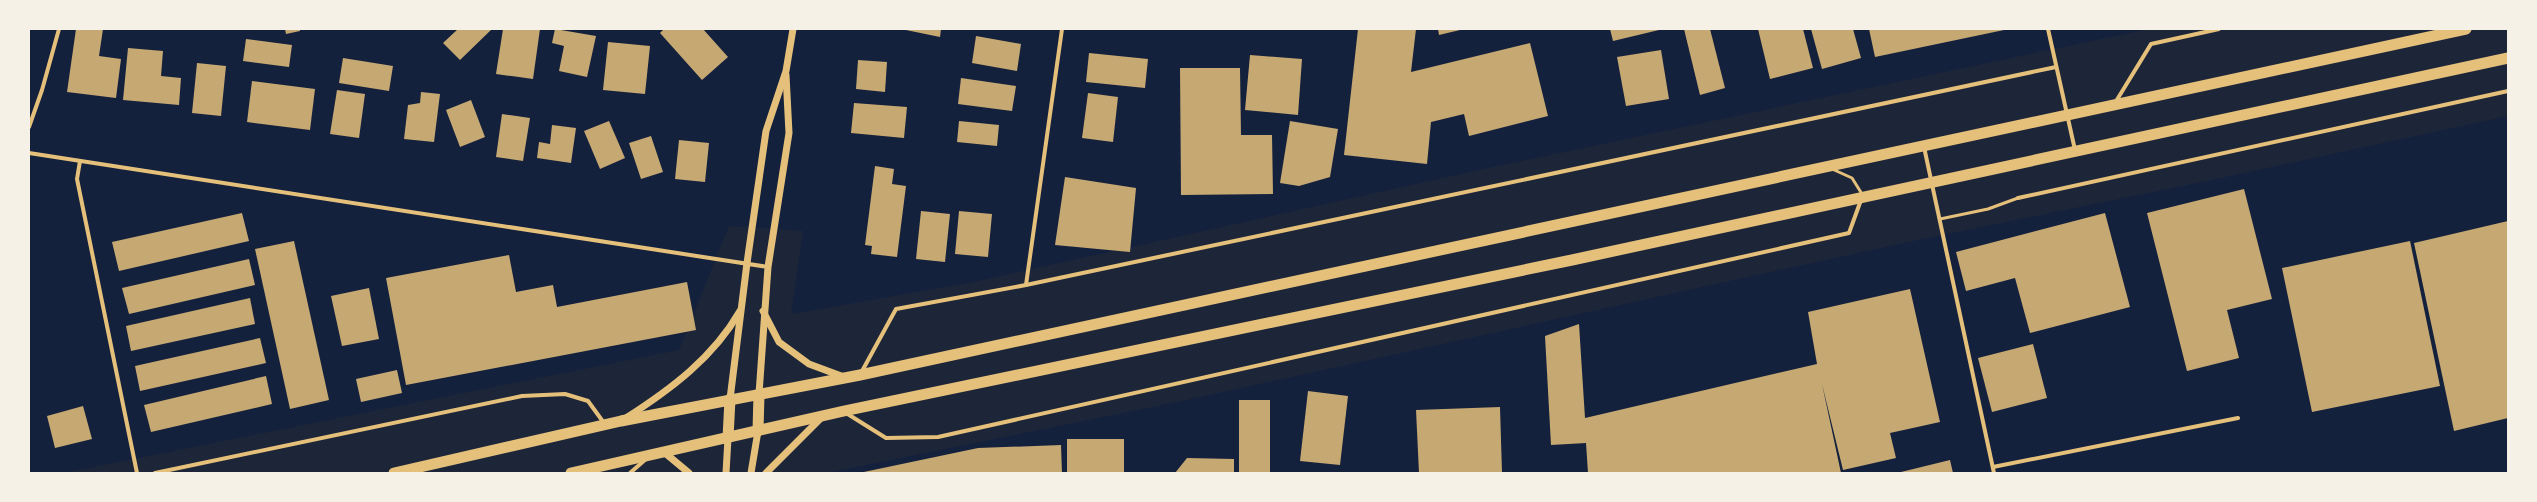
<svg xmlns="http://www.w3.org/2000/svg" width="2537" height="502" viewBox="0 0 2537 502" font-family="'Alegreya Sans',sans-serif">
  <style>
    .green { fill: #1d2539 }
    .building { fill: #c6a872 }
    .lines { fill: none; stroke-linecap: round; stroke-linejoin: round }
    .service { stroke: #e5c07b; stroke-width: 3 }
    .minor { stroke: #e5c07b; stroke-width: 4 }
    .tertiary { stroke: #e5c07b; stroke-width: 7 }
    .trunk { stroke: #e5c07b; stroke-width: 11 }
  </style>
  <rect width="100%" height="100%" fill="#14213d"/>
  <!-- green -->
  <polygon class="green" points="2149,29 2508,29 2508,116 2207,181 1913,241 1177,402 827,473 64,473 679,350 729,226 803,231 791,314 969,283 1493,167"/>
  <!-- building -->
  <g class="building">
    <polygon points="76,29 103,29 99,56 121,59 116,98 67,92"/>
    <polygon points="285,29 300,29 300,31 286,34"/>
    <polygon points="458,29 492,29 460,60 443,43"/>
    <polygon points="503,29 540,29 533,79 496,74"/>
    <polygon points="555,29 596,36 587,77 559,71 564,46 552,43"/>
    <polygon points="664,29 703,29 728,57 702,80 660,33"/>
    <polygon points="901,29 941,29 940,37"/>
    <polygon points="1358,29 1416,29 1411,72 1530,43 1548,116 1469,136 1464,114 1431,122 1427,164 1344,155"/>
    <polygon points="1438,29 1460,29 1460,30 1439,35"/>
    <polygon points="1610,29 1659,29 1659,30 1613,41"/>
    <polygon points="1684,29 1710,29 1725,88 1700,95"/>
    <polygon points="1758,29 1803,29 1813,68 1770,79"/>
    <polygon points="1811,29 1853,29 1861,58 1822,69"/>
    <polygon points="1869,29 2004,29 2004,30 1875,57"/>
    <polygon points="976,36 1021,44 1017,71 972,63"/>
    <polygon points="246,39 292,45 289,67 243,61"/>
    <polygon points="608,42 650,46 645,94 603,90"/>
    <polygon points="128,48 163,51 161,76 181,78 179,105 123,100"/>
    <polygon points="1661,50 1669,99 1626,106 1617,57"/>
    <polygon points="1089,53 1148,59 1145,88 1086,82"/>
    <polygon points="1250,55 1302,59 1298,115 1245,110"/>
    <polygon points="343,58 393,66 389,91 339,83"/>
    <polygon points="858,60 887,62 885,92 856,89"/>
    <polygon points="197,63 226,66 221,116 192,113"/>
    <polygon points="1180,68 1240,68 1241,135 1272,135 1273,194 1181,195"/>
    <polygon points="961,78 1016,86 1012,111 958,104"/>
    <polygon points="252,81 315,89 310,130 247,122"/>
    <polygon points="337,90 365,94 359,138 330,134"/>
    <polygon points="421,92 440,94 434,142 404,139 408,105 420,103"/>
    <polygon points="1088,93 1118,97 1113,142 1082,138"/>
    <polygon points="471,100 485,137 460,147 446,110"/>
    <polygon points="854,103 907,107 904,138 851,133"/>
    <polygon points="502,114 530,118 523,161 496,157"/>
    <polygon points="609,121 625,158 600,169 584,131"/>
    <polygon points="959,121 999,125 997,146 957,142"/>
    <polygon points="1290,121 1338,129 1330,177 1299,186 1280,183"/>
    <polygon points="552,125 576,128 571,163 537,158 539,142 550,144"/>
    <polygon points="651,136 663,172 641,179 629,143"/>
    <polygon points="679,140 709,143 705,182 675,179"/>
    <polygon points="875,166 894,169 892,184 906,186 897,257 871,254 872,246 865,245"/>
    <polygon points="1065,177 1136,188 1130,252 1055,245"/>
    <polygon points="2244,189 2272,299 2227,310 2239,358 2187,371 2147,213"/>
    <polygon points="921,211 950,214 945,262 916,259"/>
    <polygon points="959,211 992,214 988,257 955,254"/>
    <polygon points="242,213 249,241 119,271 112,242"/>
    <polygon points="2105,213 2130,307 2030,333 2015,278 1966,291 1956,252"/>
    <polygon points="2508,221 2508,418 2454,431 2414,243"/>
    <polygon points="294,241 329,400 290,409 255,249"/>
    <polygon points="2410,241 2440,386 2312,412 2282,268"/>
    <polygon points="509,255 516,292 553,285 557,307 687,282 696,330 406,385 386,278"/>
    <polygon points="249,259 255,285 129,314 122,288"/>
    <polygon points="369,288 379,339 342,346 331,296"/>
    <polygon points="1910,289 1940,422 1890,433 1896,458 1843,470 1822,384 1841,473 1588,473 1586,443 1551,445 1545,336 1579,324 1585,418 1817,364 1808,312"/>
    <polygon points="250,298 255,324 131,351 126,326"/>
    <polygon points="260,338 266,363 140,391 135,366"/>
    <polygon points="2033,344 2047,398 1992,412 1978,358"/>
    <polygon points="397,370 402,393 361,402 356,379"/>
    <polygon points="266,376 272,404 151,432 144,405"/>
    <polygon points="1308,391 1348,396 1340,465 1300,461"/>
    <rect x="1239" y="400" width="31" height="73"/>
    <polygon points="83,406 92,439 55,448 47,416"/>
    <polygon points="1500,407 1502,473 1419,473 1416,410"/>
    <rect x="1067" y="439" width="57" height="34"/>
    <polygon points="1061,445 1062,473 859,473 978,448"/>
    <polygon points="1187,458 1234,459 1234,473 1175,473"/>
    <polygon points="1950,460 1953,473 1902,473 1901,472"/>
  </g>
  <g class="lines">
    <!-- service -->
    <g class="service">
      <polyline points="1832,169 1852,178 1862,194"/>
      <polyline points="1940,219 1988,209 2018,198"/>
    </g>
    <!-- minor -->
    <g class="minor">
      <polyline points="2048,29 2075,150"/>
      <polyline points="2115,103 2151,44 2219,29"/>
      <polyline points="29,127 42,90 59,29"/>
      <polyline points="1924,147 1994,473"/>
      <polyline points="29,153 768,267"/>
      <polyline points="80,161 77,179 137,473"/>
      <polyline points="2018,198 2508,91"/>
      <polyline points="1026,285 1062,29"/>
      <polyline points="861,373 896,309 1026,285 2056,67"/>
      <polyline points="846,413 886,438 938,437 1849,233 1861,200"/>
      <polyline points="1993,467 2238,418"/>
      <polyline points="155,473 522,396 565,394 588,401 604,423"/>
      <polyline points="630,473 646,459"/>
    </g>
    <!-- tertiary -->
    <g class="tertiary">
      <polyline points="763,311 779,342 809,364 844,377"/>
      <polyline points="759,394 768,267 789,133 786,75"/>
      <polyline points="730,399 747,263 766,131 786,71 793,29"/>
      <path d="M626,418C671,389 713,358 740,311"/>
      <polyline points="665,453 689,473"/>
      <polyline points="726,473 728,438"/>
      <polyline points="751,473 758,431"/>
      <polyline points="766,473 823,416"/>
    </g>
    <!-- trunk -->
    <g class="trunk">
      <polyline points="758,431 759,394"/>
      <polyline points="728,438 730,399"/>
      <polyline points="394,473 621,421 860,375 2466,29"/>
      <polyline points="571,473 844,411 1572,260 2508,58"/>
    </g>
  </g>
  <!-- border -->
  <rect width="2537" height="502" fill="none" stroke="#f6f1e7" stroke-width="60"/>
</svg>
